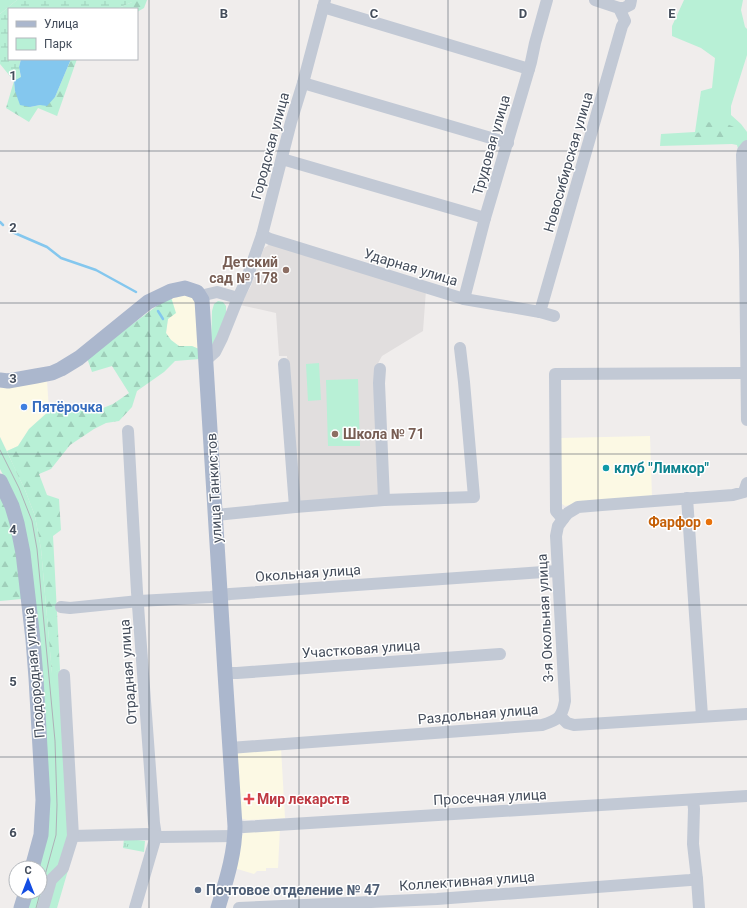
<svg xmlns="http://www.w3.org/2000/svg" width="747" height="908" viewBox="0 0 747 908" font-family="Roboto,sans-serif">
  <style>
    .commercial { fill: #fcf9e4 }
    .education { fill: #e1dede }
    .green { fill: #b8f0d6 }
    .forest { fill: url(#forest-firs) }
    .wetland { fill: url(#wetland-marsh) }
    .park { fill: url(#park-tufts) }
    .water { fill: #84c7ee }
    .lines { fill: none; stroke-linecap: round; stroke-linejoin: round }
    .stream { stroke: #84c7ee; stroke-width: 2.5 }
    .minor { stroke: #c2c9d5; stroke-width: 12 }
    .major { stroke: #abb7cd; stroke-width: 15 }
    .tram { stroke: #aeb0b7; stroke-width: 1 }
    .grid { fill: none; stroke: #444d5b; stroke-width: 1; stroke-opacity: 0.55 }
    .education-dot { fill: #8d6e63; stroke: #fff; stroke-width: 1.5 }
    .shop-dot { fill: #3f7fe0; stroke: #fff; stroke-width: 1.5 }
    .culture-dot { fill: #0f9aa8; stroke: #fff; stroke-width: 1.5 }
    .food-dot { fill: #e8710a; stroke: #fff; stroke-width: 1.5 }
    .health-dot { fill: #e0444e; stroke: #fff; stroke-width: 1.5 }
    .service-dot { fill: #5c6f8a; stroke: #fff; stroke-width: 1.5 }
    .labels { text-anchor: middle; stroke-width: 3; stroke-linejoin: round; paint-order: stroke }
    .street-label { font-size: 14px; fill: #444d5b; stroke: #fff }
    .education-label { font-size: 14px; font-weight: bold; fill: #785e54; stroke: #fff; text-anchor: end }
    .shop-label { font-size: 14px; font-weight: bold; fill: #366cbe; stroke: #fff; text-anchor: start }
    .culture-label { font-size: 14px; font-weight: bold; fill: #0d838f; stroke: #fff; text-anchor: start }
    .food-label { font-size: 14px; font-weight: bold; fill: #c56008; stroke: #fff; text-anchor: end }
    .health-label { font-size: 14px; font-weight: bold; fill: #be3a42; stroke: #fff; text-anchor: start }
    .service-label { font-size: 14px; font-weight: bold; fill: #4e5e75; stroke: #fff; text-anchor: start }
    .grid-label { font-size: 13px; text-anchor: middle; font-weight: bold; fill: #444d5b; stroke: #fff; stroke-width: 3; stroke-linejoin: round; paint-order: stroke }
  </style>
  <defs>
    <pattern id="forest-firs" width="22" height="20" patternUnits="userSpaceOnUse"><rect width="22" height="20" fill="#b8f0d6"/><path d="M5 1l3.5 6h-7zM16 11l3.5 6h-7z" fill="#9fcfba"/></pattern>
    <pattern id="wetland-marsh" width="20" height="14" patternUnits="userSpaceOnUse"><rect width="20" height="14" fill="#b8f0d6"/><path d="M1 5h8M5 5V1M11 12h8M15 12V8" fill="none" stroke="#9fcfba"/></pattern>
    <pattern id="park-tufts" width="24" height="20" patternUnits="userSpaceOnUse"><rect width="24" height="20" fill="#b8f0d6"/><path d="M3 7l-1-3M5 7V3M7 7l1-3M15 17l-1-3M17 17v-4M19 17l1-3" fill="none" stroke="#9fcfba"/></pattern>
  </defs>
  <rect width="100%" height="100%" fill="#f0edec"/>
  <!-- commercial -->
  <g class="commercial">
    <polygon points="183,295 194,297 199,349 192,346 179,346 171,340 166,333 171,297"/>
    <polygon points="47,380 49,411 29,429 18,446 7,451 0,437 0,388"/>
    <polygon points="650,436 652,497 577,503 565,506 562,504 560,438"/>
    <polygon points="281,748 285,818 248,820 243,819 240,816 237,754 241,752"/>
    <polygon points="280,828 278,868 266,868 266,871 257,871 254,874 234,868 240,839 243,834 248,831"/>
  </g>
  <!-- education -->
  <polygon class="education" points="270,244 426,290 423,331 382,356 376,367 381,490 378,496 300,502 288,376 287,356 279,356 276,313 240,305 251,286 264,248"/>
  <!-- green -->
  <g class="green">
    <polygon points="0,0 17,0 0,14"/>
    <polygon points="684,0 743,0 741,10 745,27 747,29 747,55 731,106 731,115 741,124 747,132 747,143 738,149 737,145 732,144 660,146 661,134 695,132 701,91 712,88 715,58 701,48 672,36 672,26"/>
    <polygon points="218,301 223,302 226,306 226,314 221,333 212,345 211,343 212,311 214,304"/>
    <polygon points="319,363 321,400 308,401 306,364"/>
    <polygon points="358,379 360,446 328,446 326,380"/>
    <polygon points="0,437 25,490 35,516 41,549 52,673 60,670 68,836 76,843 57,908 28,908 32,892 40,892 40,868 39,868 46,842 12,492 0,469"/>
  </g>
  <!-- forest -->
  <g class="forest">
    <polygon points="132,0 147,0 144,8 137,12 137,9 118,9 121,7 132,2"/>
    <polygon points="71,59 77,59 57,116 38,108 29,122 6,108 14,81 15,91 30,107 40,105 55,97"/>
    <polygon points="702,122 725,123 734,127 738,136 730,139 686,139 690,135 700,132"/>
    <polygon points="171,297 176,313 168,319 166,333 171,340 179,346 192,346 199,349 200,359 175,361 164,372 137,391 132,407 119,421 106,423 94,429 70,445 51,469 39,474 47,495 59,499 61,530 53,536 60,670 52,674 41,549 35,516 25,490 13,465 7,451 18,446 29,429 49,411 84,407 93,412 113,404 129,393 112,366 92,372 87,358 158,305"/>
    <polygon points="0,494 12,525 22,599 0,601"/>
  </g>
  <!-- wetland -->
  <polygon class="wetland" points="17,0 132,0 132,2 121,7 118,9 9,9 9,59 21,59 19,67 21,78 14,81 0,64 0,14"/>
  <!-- park -->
  <polygon class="park" points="124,838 145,841 144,852 123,848"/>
  <!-- water -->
  <polygon class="water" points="21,59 37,60 71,59 55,97 47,106 40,105 30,107 20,105 15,91 14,81 21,77 19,67"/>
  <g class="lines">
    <!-- stream -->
    <g class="stream">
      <polyline points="0,222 3,225"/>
      <polyline points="10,231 47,247 61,258 96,270 136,292"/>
      <polyline points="158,311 163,319"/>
    </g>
    <!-- minor -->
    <g class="minor">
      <polyline points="323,7 529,69"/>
      <polyline points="619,8 624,8 630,5 631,0"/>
      <polyline points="303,83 508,143"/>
      <polyline points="747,146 743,151 742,155 745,251 747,420"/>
      <polyline points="282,159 485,218"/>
      <polyline points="262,235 270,239 464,299 540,312 554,316"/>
      <polyline points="200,296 217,292 238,298"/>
      <polyline points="464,299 485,218 529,69 531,62 535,43 547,0"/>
      <polyline points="540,312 622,26 625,21 619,8 595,0"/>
      <polyline points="206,360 215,352 222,338 238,298 246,281 262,235 291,122 303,83 325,0"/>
      <polyline points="284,364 295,507"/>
      <polyline points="380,369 379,383 384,500"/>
      <polyline points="128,431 137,592 154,823 156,836 135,908"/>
      <polyline points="687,498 702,716"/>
      <polyline points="216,515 295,507 384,500 474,497 464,382 460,348"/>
      <polyline points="563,519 556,511 555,374 746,373"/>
      <polyline points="61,607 70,608 139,601 211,597 230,594 557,571"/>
      <polyline points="225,673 237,673 500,654"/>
      <polyline points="560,716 567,723 574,725 747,714"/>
      <path d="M230,748L542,725C558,720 562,718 565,701L556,536L558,526L563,519L568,513L578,507L602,505L733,495L744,492L747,483"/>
      <polyline points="693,800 694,809 693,844 697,879 699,908"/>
      <polyline points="235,826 244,827 747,796"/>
      <polyline points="73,836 147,834 161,837 235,836"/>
      <polyline points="43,908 51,880 63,868 73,836 64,675"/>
      <polyline points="239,908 437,899 690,880 697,879"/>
    </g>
    <!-- major -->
    <g class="major">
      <path d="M0,380L8,381L36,376L52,373L61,369L79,358L148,302L171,291L185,288L197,292L202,300L225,673L235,826C235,854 226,881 218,908"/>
      <polyline points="0,481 12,506 17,523 23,553 33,640 36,678 43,800 41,835 32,868"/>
      <polyline points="21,908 26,892"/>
    </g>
    <!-- tram -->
    <polyline class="tram" points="0,450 19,488 32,521 37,549 55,741 57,805 56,835 36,908"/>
  </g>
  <!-- grid -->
  <path class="grid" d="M149,0V908M299,0V908M448,0V908M598,0V908M0,151H747M0,303H747M0,454H747M0,605H747M0,757H747"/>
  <!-- markers -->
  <g class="education-dot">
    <circle cx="286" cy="270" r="4"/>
    <circle cx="335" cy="434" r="4"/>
  </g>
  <circle class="shop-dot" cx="24" cy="407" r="4"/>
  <circle class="culture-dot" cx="606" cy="468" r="4"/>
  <circle class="food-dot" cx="709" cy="522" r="4"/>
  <path class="health-dot" d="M247 793h4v4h4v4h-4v4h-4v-4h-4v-4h4z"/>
  <circle class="service-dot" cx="198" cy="890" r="4"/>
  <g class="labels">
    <!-- street labels -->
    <g class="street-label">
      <text transform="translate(491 145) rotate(-74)" y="5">Трудовая улица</text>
      <text transform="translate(270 146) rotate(-75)" y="5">Городская улица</text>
      <text transform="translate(568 162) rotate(-74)" y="5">Новосибирская улица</text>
      <text transform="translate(411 267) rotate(17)" y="5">Ударная улица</text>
      <text transform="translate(214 488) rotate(-93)" y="5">улица Танкистов</text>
      <text transform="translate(308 573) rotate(-4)" y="5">Окольная улица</text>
      <text transform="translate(545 618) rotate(-93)" y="5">3-я Окольная улица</text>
      <text transform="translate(361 649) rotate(-4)" y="5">Участковая улица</text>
      <text transform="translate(128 672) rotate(-94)" y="5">Отрадная улица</text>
      <text transform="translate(34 673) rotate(-95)" y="5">Плодородная улица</text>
      <text transform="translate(478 714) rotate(-5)" y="5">Раздольная улица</text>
      <text transform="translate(490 797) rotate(-3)" y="5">Просечная улица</text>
      <text transform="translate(467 881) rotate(-4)" y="5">Коллективная улица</text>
    </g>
    <!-- education labels -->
    <g class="education-label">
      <text x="278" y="267">Детский<tspan x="278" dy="16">сад № 178</tspan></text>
      <text x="343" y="439" text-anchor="start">Школа № 71</text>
    </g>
    <!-- shop labels -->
    <g class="shop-label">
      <text x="32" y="412">Пятёрочка</text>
    </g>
    <!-- culture labels -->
    <g class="culture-label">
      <text x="614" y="473">клуб "Лимкор"</text>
    </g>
    <!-- food labels -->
    <g class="food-label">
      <text x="701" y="527">Фарфор</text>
    </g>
    <!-- health labels -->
    <g class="health-label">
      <text x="257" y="804">Мир лекарств</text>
    </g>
    <!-- service labels -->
    <g class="service-label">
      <text x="206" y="895">Почтовое отделение № 47</text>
    </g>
  </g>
  <g class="grid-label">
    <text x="224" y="18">B</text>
    <text x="374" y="18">C</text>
    <text x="523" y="18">D</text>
    <text x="672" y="18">E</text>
    <text x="13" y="80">1</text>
    <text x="13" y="232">2</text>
    <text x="13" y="383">3</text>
    <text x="13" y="534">4</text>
    <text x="13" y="686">5</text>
    <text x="13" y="837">6</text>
  </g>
  <!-- legend -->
  <rect x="8" y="8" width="130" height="52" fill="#ffffff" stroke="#b4b8bd"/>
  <rect x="16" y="21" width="20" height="6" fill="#abb7cd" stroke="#b4b8bd"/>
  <text x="44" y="28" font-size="12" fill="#444d5b">Улица</text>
  <rect x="16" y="38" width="20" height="12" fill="#b8f0d6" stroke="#b4b8bd"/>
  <text x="44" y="48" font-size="12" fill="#444d5b">Парк</text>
  <!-- north arrow -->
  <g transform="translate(28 880)"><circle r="19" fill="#ffffff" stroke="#b4b8bd"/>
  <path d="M0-3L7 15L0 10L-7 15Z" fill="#134de3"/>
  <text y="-6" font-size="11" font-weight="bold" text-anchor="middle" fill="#444d5b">С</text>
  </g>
</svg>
